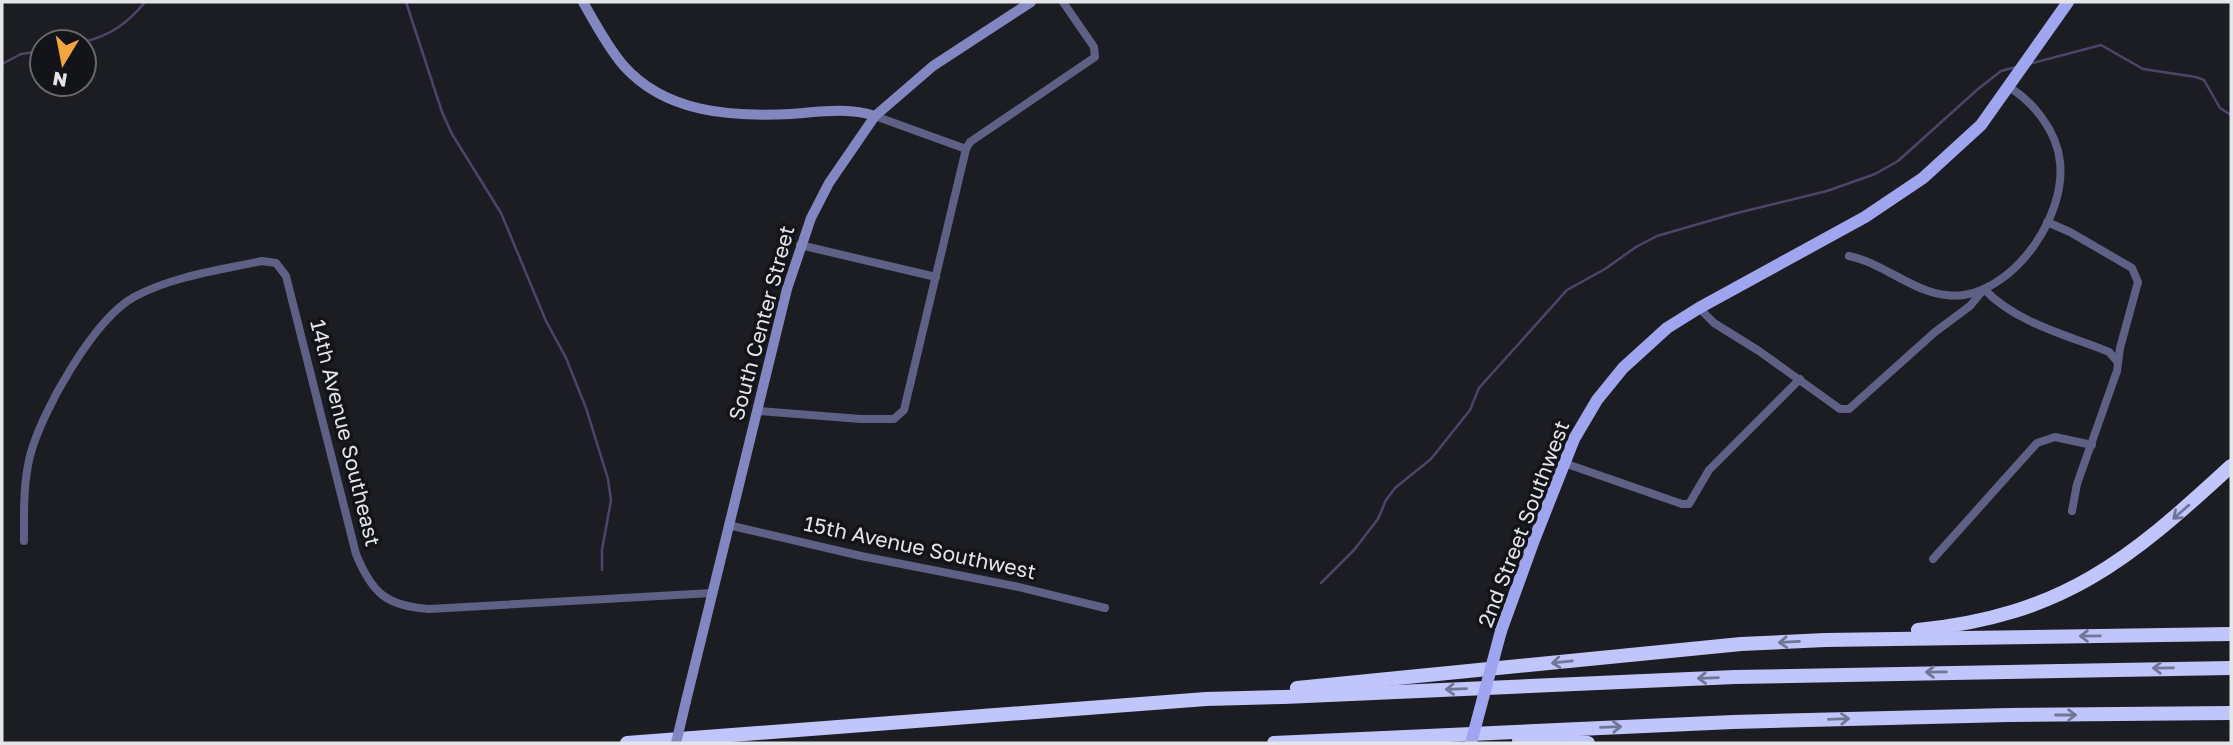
<svg xmlns="http://www.w3.org/2000/svg" width="2233" height="745" viewBox="0 0 2233 745" font-family="'Golos Text',sans-serif">
  <style>
    .lines { fill: none; stroke-linecap: round; stroke-linejoin: round }
    .stream { stroke: #4c456b; stroke-width: 2.5 }
    .street { stroke: #5e6185; stroke-width: 8 }
    .secondary { stroke: #8387c1; stroke-width: 10 }
    .primary { stroke: #a0a5f0; stroke-width: 12 }
    .highway { stroke: #c0c5fb; stroke-width: 14 }
    .secondary-bridge { stroke: #8387c1; stroke-width: 10 }
    .primary-bridge { stroke: #a0a5f0; stroke-width: 12 }
    .oneway { stroke: #727595 }
    .labels { text-anchor: middle; stroke-width: 7; stroke-linejoin: round; paint-order: stroke }
    .street-label { font-size: 21px; fill: #e4e5e9; stroke: #131419 }
  </style>
  <rect width="100%" height="100%" fill="#1c1d22"/>
  <g class="lines">
    <!-- stream -->
    <g class="stream">
      <polyline points="406,2 442,112 452,134 501,213 546,321 566,358 586,408 608,479 611,500 602,550 602,570"/>
      <path d="M84,42C111,35 128,23 145,2"/>
      <polyline points="2,64 21,54 42,51"/>
      <polyline points="2029,64 2101,45 2143,69 2196,77 2204,80 2220,108 2231,115"/>
      <polyline points="1321,583 1354,550 1378,519 1386,500 1395,488 1431,459 1470,410 1479,388 1567,290 1605,269 1636,247 1657,236 1733,214 1827,191 1875,174 1898,161 1978,89 2001,71 2016,67"/>
    </g>
    <!-- street -->
    <g class="street">
      <polyline points="875,116 966,149"/>
      <polyline points="2047,222 2070,232 2132,268 2138,282 2120,348 2117,371 2077,484 2072,511"/>
      <polyline points="800,245 936,277"/>
      <path d="M1849,256C1889,264 1920,301 1964,295C2017,287 2066,215 2060,162C2057,131 2033,101 2007,86"/>
      <path d="M1984,289C2016,323 2067,335 2109,352L2117,361"/>
      <polyline points="1699,308 1714,323 1759,351 1840,409 1849,409 1935,332 1970,306 1984,289"/>
      <polyline points="758,411 861,419 894,419 904,410 966,149 970,142 1095,57 1094,47 1063,2"/>
      <polyline points="1564,463 1682,504 1689,504 1709,470 1800,379"/>
      <polyline points="728,525 861,556 1014,586 1105,608"/>
      <path d="M24,541C24,513 23,484 30,456C41,412 94,319 134,297C173,276 220,270 262,261L276,263L286,276L356,554C372,593 386,606 429,609L712,593"/>
      <polyline points="1933,559 2037,443 2055,437 2092,445"/>
    </g>
    <!-- secondary -->
    <g class="secondary">
      <path d="M583,2C595,23 607,46 623,65C665,113 731,117 791,114C819,112 848,107 875,116"/>
      <polyline points="686,701 787,289 811,218 829,183 875,116 933,66 1031,2"/>
    </g>
    <!-- primary -->
    <polyline class="primary" points="1501,631 1534,540 1574,439 1597,400 1623,368 1667,328 1699,308 1865,217 1923,178 1981,125 2068,2"/>
    <!-- highway -->
    <g class="highway">
      <path d="M1918,630C2063,615 2128,561 2231,466"/>
      <polyline points="1297,688 1741,644 1825,640 2231,634"/>
      <polyline points="1519,740 1588,743"/>
      <polyline points="627,743 1206,699 1284,697 1735,677 2231,668"/>
      <polyline points="1274,743 1733,722 2009,715 2231,713"/>
    </g>
    <!-- secondary-bridge -->
    <polyline class="secondary-bridge" points="676,743 686,701"/>
    <!-- primary-bridge -->
    <polyline class="primary-bridge" points="1471,743 1501,631"/>
  </g>
  <!-- one-way arrows -->
  <defs><path id="oneway-shaft" d="M-6 0H5M1.5-3L5.5 0L1.5 3" fill="none" stroke-width="1.6" stroke-linecap="round" stroke-linejoin="round" transform="scale(1.75)"/></defs>
  <g class="oneway">
    <use href="#oneway-shaft" transform="translate(2181 512) rotate(139)"/>
    <use href="#oneway-shaft" transform="translate(2090 636) rotate(179)"/>
    <use href="#oneway-shaft" transform="translate(1789 642) rotate(177)"/>
    <use href="#oneway-shaft" transform="translate(1562 662) rotate(174)"/>
    <use href="#oneway-shaft" transform="translate(2163 668) rotate(179)"/>
    <use href="#oneway-shaft" transform="translate(1936 672) rotate(179)"/>
    <use href="#oneway-shaft" transform="translate(1708 678) rotate(178)"/>
    <use href="#oneway-shaft" transform="translate(1456 689) rotate(178)"/>
    <use href="#oneway-shaft" transform="translate(2066 715)"/>
    <use href="#oneway-shaft" transform="translate(1839 719) rotate(-2)"/>
    <use href="#oneway-shaft" transform="translate(1611 727) rotate(-2)"/>
  </g>
  <g class="labels">
    <!-- street labels -->
    <g class="street-label">
      <text transform="translate(762 323) rotate(-75)" y="7">South Center Street</text>
      <text transform="translate(345 433) rotate(76)" y="7">14th Avenue Southeast</text>
      <text transform="translate(1524 524) rotate(-69)" y="7">2nd Street Southwest</text>
      <text transform="translate(920 548) rotate(12)" y="7">15th Avenue Southwest</text>
    </g>
  </g>
  <!-- border -->
  <rect width="2233" height="745" fill="none" stroke="#e4e5e9" stroke-width="7"/>
  <!-- north arrow -->
  <g transform="translate(63 63) rotate(190)"><circle r="33" fill="#131419" stroke="#67686c" stroke-width="2"/>
  <path d="M0-5L12 26L0 18L-12 26Z" fill="#f1a640"/>
  <text y="-10" font-size="19" font-weight="bold" text-anchor="middle" fill="#e4e5e9">N</text>
  </g>
</svg>
